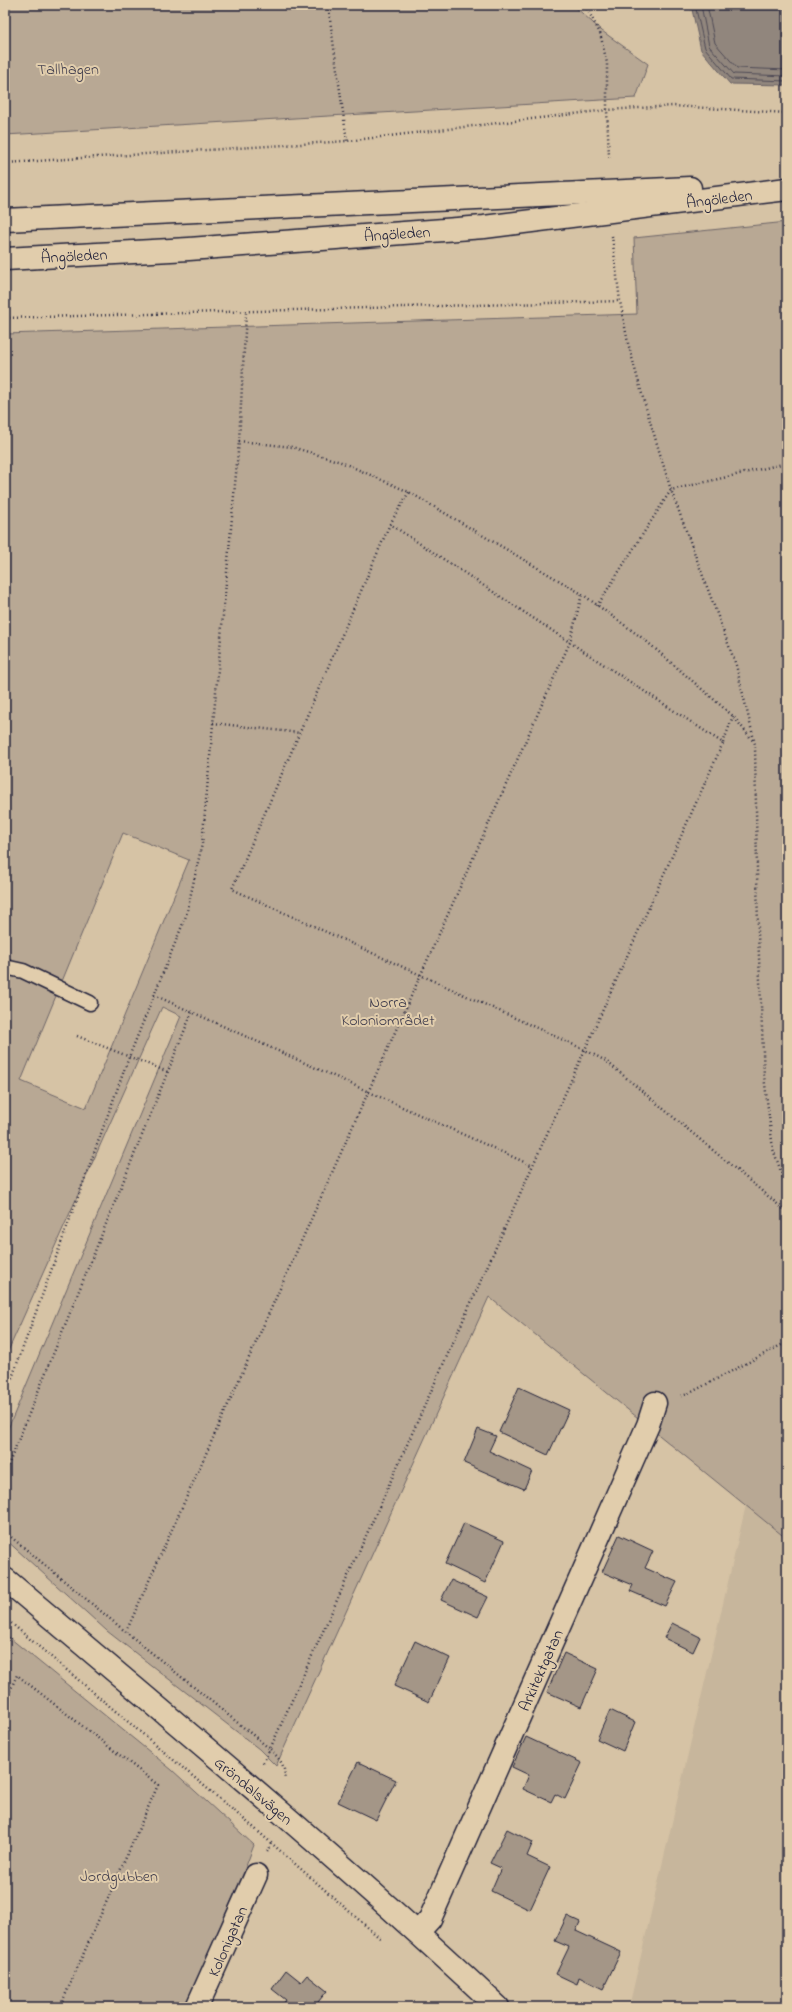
<svg xmlns="http://www.w3.org/2000/svg" width="792" height="2012" viewBox="0 0 792 2012" font-family="'Indie Flower',sans-serif">
  <style>
    .built { fill: #c7b69c }
    .green { fill: #b8a894; stroke: #6d6568; fill-rule: evenodd }
    .water { fill: #91867d; stroke: #655e63 }
    .lines { fill: none; stroke-linecap: round; stroke-linejoin: round }
    .shore { stroke: #4e4a55; stroke-width: 1 }
    .building { fill: #a49687; stroke: #22223b }
    .service-casing { stroke: #22223b; stroke-width: 17 }
    .minor-casing { stroke: #22223b; stroke-width: 25 }
    .tertiary-casing { stroke: #22223b; stroke-width: 25 }
    .secondary-casing { stroke: #22223b; stroke-width: 25 }
    .path { stroke: #22223b; stroke-width: 2.5; stroke-dasharray: 1 3; stroke-linecap: butt }
    .service { stroke: #e1cdac; stroke-width: 14 }
    .minor { stroke: #e1cdac; stroke-width: 22 }
    .tertiary { stroke: #e1cdac; stroke-width: 22 }
    .secondary { stroke: #e1cdac; stroke-width: 22 }
    .labels { text-anchor: middle; stroke-width: 4; stroke-linejoin: round; paint-order: stroke }
    .park-label { font-size: 16px; fill: #403d4d; stroke: #e1cdac }
    .street-label { font-size: 16px; fill: #22223b; stroke: #e1cdac }
  </style>
  <rect width="100%" height="100%" fill="#d6c3a5"/>
  <filter id="ink" filterUnits="userSpaceOnUse"><feTurbulence type="fractalNoise" baseFrequency=".025" numOctaves="2"/><feDisplacementMap in="SourceGraphic" scale="8" xChannelSelector="R" yChannelSelector="G"/><feConvolveMatrix kernelMatrix="1 2 1 2 8 2 1 2 1" color-interpolation-filters="sRGB"/></filter>
  <g filter="url(#ink)">
    <!-- built -->
    <polygon class="built" points="746,1505 787,1539 787,2007 629,2007"/>
    <!-- green -->
    <g class="green">
      <polygon points="5,5 573,5 602,31 648,64 636,98 5,135"/>
      <path d="M787,222V1539L489,1297L276,1766L259,1749L107,1631L5,1539V1436L181,1016L162,1007L5,1358V334L637,314L634,238ZM123,833L189,860L86,1108L21,1081Z"/>
      <polygon points="5,1634 172,1770 254,1845 243,1874 185,2007 5,2007"/>
    </g>
    <!-- water -->
    <polygon class="water" points="691,5 787,5 787,85 730,84 701,50"/>
    <g class="lines">
      <!-- shore -->
      <g class="shore">
        <polyline points="695,5 705,48 731,79 787,81"/>
        <polyline points="701,5 709,46 734,74 787,76"/>
        <polyline points="707,5 715,43 737,68 787,70"/>
      </g>
    </g>
    <!-- building -->
    <g class="building">
      <polygon points="519,1387 569,1410 548,1455 499,1432"/>
      <polygon points="478,1429 496,1436 489,1451 532,1471 524,1489 464,1463"/>
      <polygon points="464,1523 504,1541 485,1583 445,1564"/>
      <polygon points="619,1535 653,1551 645,1568 677,1582 665,1606 630,1591 633,1585 602,1572"/>
      <polygon points="451,1580 488,1597 478,1617 441,1600"/>
      <polygon points="672,1623 700,1637 693,1652 664,1638"/>
      <polygon points="415,1641 450,1658 429,1702 394,1686"/>
      <polygon points="564,1653 598,1669 581,1707 547,1692"/>
      <polygon points="610,1710 635,1722 623,1751 597,1739"/>
      <polygon points="526,1737 582,1763 565,1799 555,1794 551,1802 523,1789 529,1775 512,1767"/>
      <polygon points="358,1762 396,1780 376,1820 338,1802"/>
      <polygon points="507,1829 533,1842 527,1856 550,1867 530,1910 491,1891 501,1868 490,1863"/>
      <polygon points="567,1916 580,1922 576,1931 621,1952 603,1989 579,1977 577,1984 556,1974 569,1947 555,1941"/>
      <polygon points="286,1970 301,1982 307,1975 327,1991 314,2007 281,2007 286,2000 272,1989"/>
    </g>
    <g class="lines">
      <defs>
        <polyline id="service" points="5,967 23,971 90,1003"/>
        <g id="minor">
          <polyline points="418,1932 430,1919 648,1425 655,1403"/>
          <polyline points="197,2007 256,1875"/>
        </g>
        <path id="tertiary" d="M5,1579C172,1719 339,1858 498,2007"/>
        <g id="secondary">
          <polyline points="5,220 690,188"/>
          <polyline points="5,259 189,249 484,227 787,189"/>
        </g>
      </defs>
      <!-- service casing -->
      <use href="#service" class="service-casing"/>
      <!-- minor casing -->
      <use href="#minor" class="minor-casing"/>
      <!-- tertiary casing -->
      <use href="#tertiary" class="tertiary-casing"/>
      <!-- secondary casing -->
      <use href="#secondary" class="secondary-casing"/>
      <!-- path -->
      <g class="path">
        <polyline points="328,5 347,141"/>
        <polyline points="585,5 600,33 607,63 607,110 609,157"/>
        <polyline points="5,163 347,141 607,110 673,106 787,113"/>
        <polyline points="612,236 620,301 628,343 643,398 671,490 736,665 755,744 758,933 764,1076 773,1149 787,1189"/>
        <polyline points="5,318 620,301"/>
        <polyline points="239,441 292,447 341,462 409,492 582,594 645,640 733,716 754,742"/>
        <polyline points="390,524 409,492"/>
        <polyline points="597,606 671,490 787,463"/>
        <polyline points="213,723 300,733"/>
        <polyline points="723,743 733,716"/>
        <polyline points="154,995 533,1166"/>
        <polyline points="77,1036 168,1072"/>
        <polyline points="681,1396 688,1394 787,1342"/>
        <polyline points="5,1397 129,1057 186,916 202,844 239,441 246,313"/>
        <polyline points="5,1473 192,1012"/>
        <polyline points="5,1532 126,1632 270,1749 723,743 390,524 232,889 585,1050 606,1061 787,1212"/>
        <polyline points="5,1618 253,1827 382,1940"/>
        <polyline points="126,1632 570,642 582,594"/>
        <polyline points="5,1702 17,1675 158,1785 60,2007"/>
        <path d="M263,1763L270,1749C279,1758 287,1767 284,1780"/>
        <polyline points="267,1852 271,1843"/>
      </g>
      <!-- service -->
      <use href="#service" class="service"/>
      <!-- minor -->
      <use href="#minor" class="minor"/>
      <!-- tertiary -->
      <use href="#tertiary" class="tertiary"/>
      <!-- secondary -->
      <use href="#secondary" class="secondary"/>
    </g>
  </g>
  <g class="labels">
    <!-- park labels -->
    <g class="park-label">
      <text x="68" y="74">Tallhagen</text>
      <text x="388" y="1007">Norra<tspan x="388" dy="18">Koloniområdet</tspan></text>
      <text x="119" y="1881">Jordgubben</text>
    </g>
    <!-- street labels -->
    <g class="street-label">
      <text transform="translate(719 198) rotate(-7)" y="6">Ängöleden</text>
      <text transform="translate(397 233) rotate(-4)" y="6">Ängöleden</text>
      <text transform="translate(74 255) rotate(-3)" y="6">Ängöleden</text>
      <text transform="translate(540 1670) rotate(-66)" y="6">Arkitektgatan</text>
      <text transform="translate(254 1790) rotate(40)" y="6">Gröndalsvägen</text>
      <text transform="translate(227 1941) rotate(-66)" y="6">Kolonigatan</text>
    </g>
  </g>
  <!-- margin -->
  <rect width="792" height="2012" fill="none" stroke="#e1cdac" stroke-width="20"/>
  <rect x="10" y="10" width="772" height="1992" fill="none" stroke="#22223b" stroke-width="1.5" filter="url(#ink)"/>
</svg>
